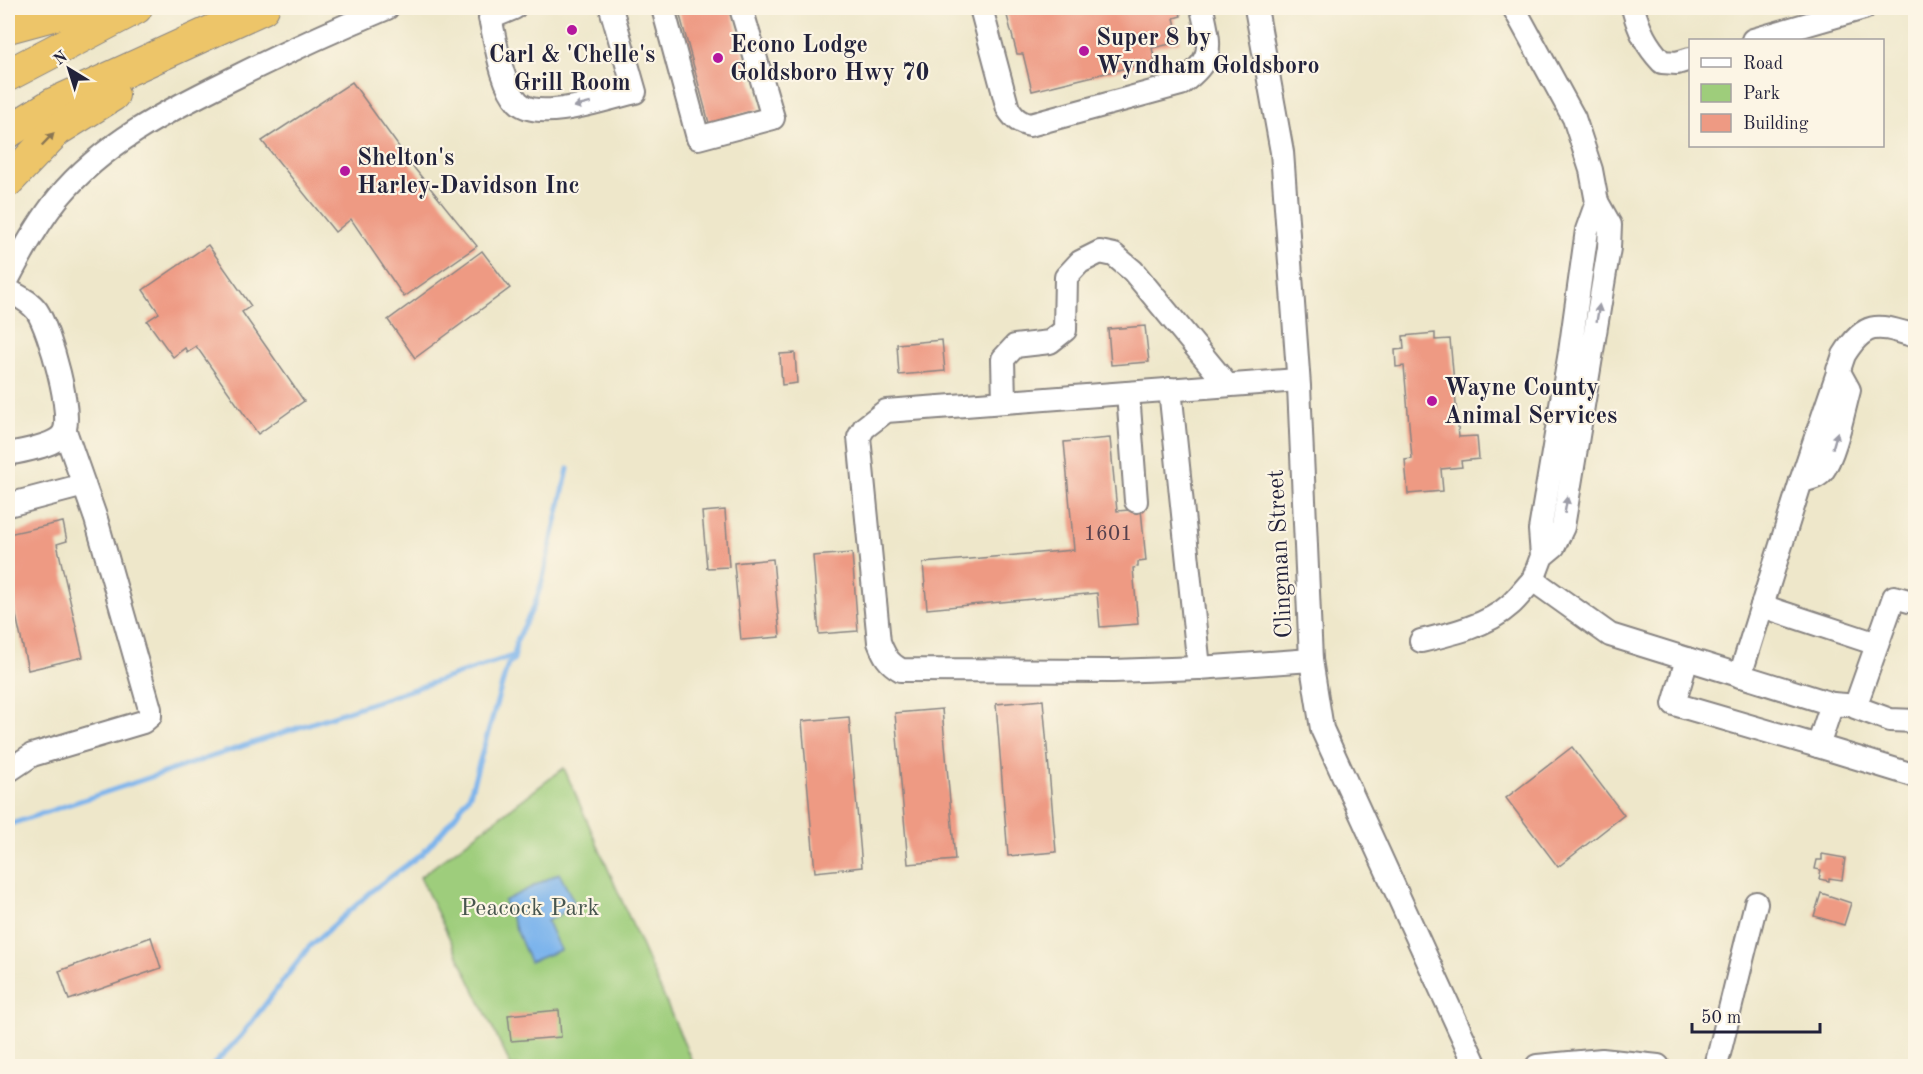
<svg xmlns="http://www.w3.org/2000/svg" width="1923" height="1074" viewBox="0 0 1923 1074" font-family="'Old Standard TT',serif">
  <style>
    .green { fill: #9ecd7b; stroke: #60785b; stroke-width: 1.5 }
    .water { fill: #7cb4ec; stroke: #4f6b94; stroke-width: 1.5 }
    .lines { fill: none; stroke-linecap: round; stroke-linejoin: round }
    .stream { stroke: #7cb4ec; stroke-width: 5 }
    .building { fill: #ee9a83 }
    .minor-casing { stroke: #888482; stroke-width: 26 }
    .highway-casing { stroke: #888482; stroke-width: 34 }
    .minor { stroke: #fff; stroke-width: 22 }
    .highway { stroke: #edc569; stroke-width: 32 }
    .oneway { fill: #9c9ca7 }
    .oneway2 { fill: #887452 }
    .poi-dot { fill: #b5179e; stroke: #fcf5e5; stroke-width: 2 }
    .labels { text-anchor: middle; stroke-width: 4.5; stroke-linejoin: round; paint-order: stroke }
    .number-label { font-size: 21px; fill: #55404d }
    .poi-label { font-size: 24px; font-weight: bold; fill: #22223b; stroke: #fcf5e5; text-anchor: start }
    .street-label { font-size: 24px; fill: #22223b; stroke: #fcf5e5 }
    .park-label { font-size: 24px; fill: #47554e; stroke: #fcf5e5 }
  </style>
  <rect width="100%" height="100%" fill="#fcf5e5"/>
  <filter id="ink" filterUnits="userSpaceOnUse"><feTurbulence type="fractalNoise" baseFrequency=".0167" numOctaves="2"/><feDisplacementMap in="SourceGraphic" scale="12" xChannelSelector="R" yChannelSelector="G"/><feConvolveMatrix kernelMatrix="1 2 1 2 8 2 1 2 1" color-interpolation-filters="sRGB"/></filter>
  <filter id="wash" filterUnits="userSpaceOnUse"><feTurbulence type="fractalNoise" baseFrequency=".008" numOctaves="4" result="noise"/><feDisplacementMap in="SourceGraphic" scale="24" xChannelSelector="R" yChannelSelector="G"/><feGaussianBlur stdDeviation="1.35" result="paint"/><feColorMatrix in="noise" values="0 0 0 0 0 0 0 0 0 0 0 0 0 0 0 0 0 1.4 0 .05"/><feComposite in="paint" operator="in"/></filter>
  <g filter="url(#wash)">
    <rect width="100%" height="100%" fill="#eee7ca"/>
    <!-- green -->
    <polygon class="green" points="564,768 694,1066 511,1066 420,877"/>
    <!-- water -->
    <polygon class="water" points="559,873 576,906 547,921 560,950 530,962 504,901"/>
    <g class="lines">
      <!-- stream -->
      <g class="stream">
        <polyline points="8,825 515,655"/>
        <polyline points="212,1066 241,1036 309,947 374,889 423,853 456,815 470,794 508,664 514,659 516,642 534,606 542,582 568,469"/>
      </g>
    </g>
    <g id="blocks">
      <!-- building -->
      <g class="building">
        <polygon points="678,8 731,8 759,109 709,123"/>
        <polygon points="1005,8 1179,8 1181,16 1174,18 1180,42 1152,48 1155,61 1032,91 1023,54 1017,54"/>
        <polygon points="352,82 415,169 477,246 404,297 351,219 335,232 262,141"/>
        <polygon points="208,245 251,306 242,312 304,401 258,434 196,346 187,352 185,348 173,357 147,321 159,313 143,290"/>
        <polygon points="482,251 510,288 415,358 388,320"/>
        <polygon points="1145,326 1149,362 1111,365 1108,329"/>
        <polygon points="1435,333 1435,340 1450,339 1459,437 1477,436 1479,459 1461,461 1462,467 1441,469 1443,491 1408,494 1405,460 1412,459 1404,366 1396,367 1395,350 1404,349 1403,336"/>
        <polygon points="942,340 945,371 899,375 897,344"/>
        <polygon points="795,353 797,383 782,385 780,354"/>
        <polygon points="1110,438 1117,511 1141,509 1146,561 1138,562 1138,567 1133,568 1138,624 1100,627 1097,593 927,609 923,563 1074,550 1064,442"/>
        <polygon points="725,510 729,567 707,568 702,512"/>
        <polygon points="63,522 67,541 57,544 83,657 28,670 8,579 8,534"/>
        <polygon points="852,553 858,631 819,634 813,556"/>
        <polygon points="773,559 780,637 741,640 734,563"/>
        <polygon points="1043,700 1056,852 1008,856 996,704"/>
        <polygon points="942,709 955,860 908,864 895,713"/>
        <polygon points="849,717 862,867 815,872 802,721"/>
        <polygon points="1572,747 1624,815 1558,867 1506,798"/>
        <polygon points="1822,854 1845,858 1842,880 1829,878 1829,881 1819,879 1821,870 1815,869 1817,860 1822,860"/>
        <polygon points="1821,893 1851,903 1844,925 1814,916"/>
        <polygon points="151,937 161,968 69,1000 59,971"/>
        <polygon points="559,1010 561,1037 511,1041 508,1015"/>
      </g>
    </g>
  </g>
  <g filter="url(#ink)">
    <use href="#blocks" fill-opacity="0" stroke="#888482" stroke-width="1.5"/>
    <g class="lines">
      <defs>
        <g id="minor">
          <path d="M514,8L490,18C496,42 501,84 518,102C538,123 609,98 635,92L611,8"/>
          <polyline points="663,8 698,138 773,118 741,8"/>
          <path d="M981,8L1008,109C1014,118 1019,123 1030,125L1181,84C1216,57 1210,47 1202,8"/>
          <polyline points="1256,8 1282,152 1299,386 1311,660 1322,729 1476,1066"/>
          <polyline points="1514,8 1574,118 1591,170 1597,202"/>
          <path d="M1633,8C1639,30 1646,45 1662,62L1677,63L1690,59"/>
          <polyline points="1753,40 1864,8"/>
          <path d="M8,279C23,250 38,223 58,198C103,143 167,111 230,80C282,54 334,30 387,8"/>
          <path d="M8,290C18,296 30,301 37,311C49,329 75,417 63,434C55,446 22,451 8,454"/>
          <path d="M1298,380L886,411L864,428L859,437L879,642C884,655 888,663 901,670L1113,671L1199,668L1311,660"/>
          <polyline points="1170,389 1199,668"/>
          <polyline points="1128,393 1136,501"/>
          <polyline points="1004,402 1003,359 1015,346 1050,342 1065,330 1066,277 1080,262 1100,252 1114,255 1133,271 1227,385"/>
          <path d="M1801,481C1809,479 1817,478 1822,472C1835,455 1843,412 1849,390L1838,370"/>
          <polyline points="8,505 84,485"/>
          <polyline points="1533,580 1542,556 1540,530 1570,352 1587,230 1597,202 1610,225 1609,248 1563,527 1554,546 1542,556"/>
          <polyline points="1916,603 1894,597 1855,707 1890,720 1916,721"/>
          <polyline points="1762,606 1877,644"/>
          <path d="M1421,641C1451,634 1487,626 1510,605C1518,598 1525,588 1533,580L1610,635L1832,704"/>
          <polyline points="1687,659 1674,704 1818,746"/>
          <path d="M1740,676L1801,481L1844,355C1867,318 1880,326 1916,336"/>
          <polyline points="1846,705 1832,704 1818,746 1916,776"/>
          <polyline points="8,771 32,755 143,722 150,716 150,709 96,519 65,431"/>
          <polyline points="1537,1066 1602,1060 1658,1066"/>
          <polyline points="1716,1066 1756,903"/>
        </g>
        <g id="highway">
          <polyline points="8,27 78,8"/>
          <polyline points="8,75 136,8"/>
          <polyline points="8,132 53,104 263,8"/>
          <polyline points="8,181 57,130 113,95"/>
        </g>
      </defs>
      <!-- minor casing -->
      <use href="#minor" class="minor-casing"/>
      <!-- highway casing -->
      <use href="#highway" class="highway-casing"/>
      <!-- minor -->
      <use href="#minor" class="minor"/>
      <!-- highway -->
      <use href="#highway" class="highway"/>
    </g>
    <!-- one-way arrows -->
    <defs><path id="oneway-solid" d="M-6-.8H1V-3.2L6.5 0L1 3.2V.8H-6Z" transform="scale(1.5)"/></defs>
    <g class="oneway">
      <use href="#oneway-solid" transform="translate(582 105) rotate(166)"/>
      <use href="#oneway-solid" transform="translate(1598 313) rotate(-81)"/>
      <use href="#oneway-solid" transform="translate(1835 440) rotate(-74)"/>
      <use href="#oneway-solid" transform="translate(1566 505) rotate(-81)"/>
    </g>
    <use class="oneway2" href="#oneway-solid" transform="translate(48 139) rotate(-46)"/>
  </g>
  <!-- markers -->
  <g class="poi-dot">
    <circle cx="572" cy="30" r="6"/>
    <circle cx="1084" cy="51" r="6"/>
    <circle cx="718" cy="58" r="6"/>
    <circle cx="345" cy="171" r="6"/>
    <circle cx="1432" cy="401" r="6"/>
  </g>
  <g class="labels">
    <!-- number labels -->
    <g class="number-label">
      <text x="1108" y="540">1601</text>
    </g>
    <!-- poi labels -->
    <g class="poi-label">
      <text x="1096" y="45">Super 8 by<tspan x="1096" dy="28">Wyndham Goldsboro</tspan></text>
      <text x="730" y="52">Econo Lodge<tspan x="730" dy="28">Goldsboro Hwy 70</tspan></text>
      <text x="572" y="62" text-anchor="middle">Carl &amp; 'Chelle's<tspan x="572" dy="28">Grill Room</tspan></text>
      <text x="357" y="165">Shelton's<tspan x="357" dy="28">Harley-Davidson Inc</tspan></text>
      <text x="1444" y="395">Wayne County<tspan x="1444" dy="28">Animal Services</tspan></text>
    </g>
    <!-- street labels -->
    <g class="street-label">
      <text transform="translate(1279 554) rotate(-93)" y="8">Clingman Street</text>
    </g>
    <!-- park labels -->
    <g class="park-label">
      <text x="530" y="915">Peacock Park</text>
    </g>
  </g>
  <!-- margin -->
  <rect width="1923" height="1074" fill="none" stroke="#fcf5e5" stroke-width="30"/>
  <!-- legend -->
  <rect x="1689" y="39" width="195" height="108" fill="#fcf5e5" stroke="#a5a1a1" stroke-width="1.5"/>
  <rect x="1701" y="58" width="30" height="9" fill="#ffffff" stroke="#a5a1a1" stroke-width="1.5"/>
  <text x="1743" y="69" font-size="18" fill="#22223b">Road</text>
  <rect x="1701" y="84" width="30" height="18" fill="#9ecd7b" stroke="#a5a1a1" stroke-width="1.5"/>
  <text x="1743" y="99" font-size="18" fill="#22223b">Park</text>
  <rect x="1701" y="114" width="30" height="18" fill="#ee9a83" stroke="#a5a1a1" stroke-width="1.5"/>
  <text x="1743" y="129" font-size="18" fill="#22223b">Building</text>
  <!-- north arrow -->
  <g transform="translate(69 69) rotate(322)" stroke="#fcf5e5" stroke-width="4.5" paint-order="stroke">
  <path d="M0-4.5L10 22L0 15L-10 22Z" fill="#22223b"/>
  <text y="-9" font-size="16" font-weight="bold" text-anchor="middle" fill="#22223b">N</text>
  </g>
  <!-- scale -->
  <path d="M1692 1023v9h128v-9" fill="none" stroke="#22223b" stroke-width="3"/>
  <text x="1701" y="1023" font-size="18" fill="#22223b" stroke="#fcf5e5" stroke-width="4.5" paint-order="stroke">50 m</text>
</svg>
